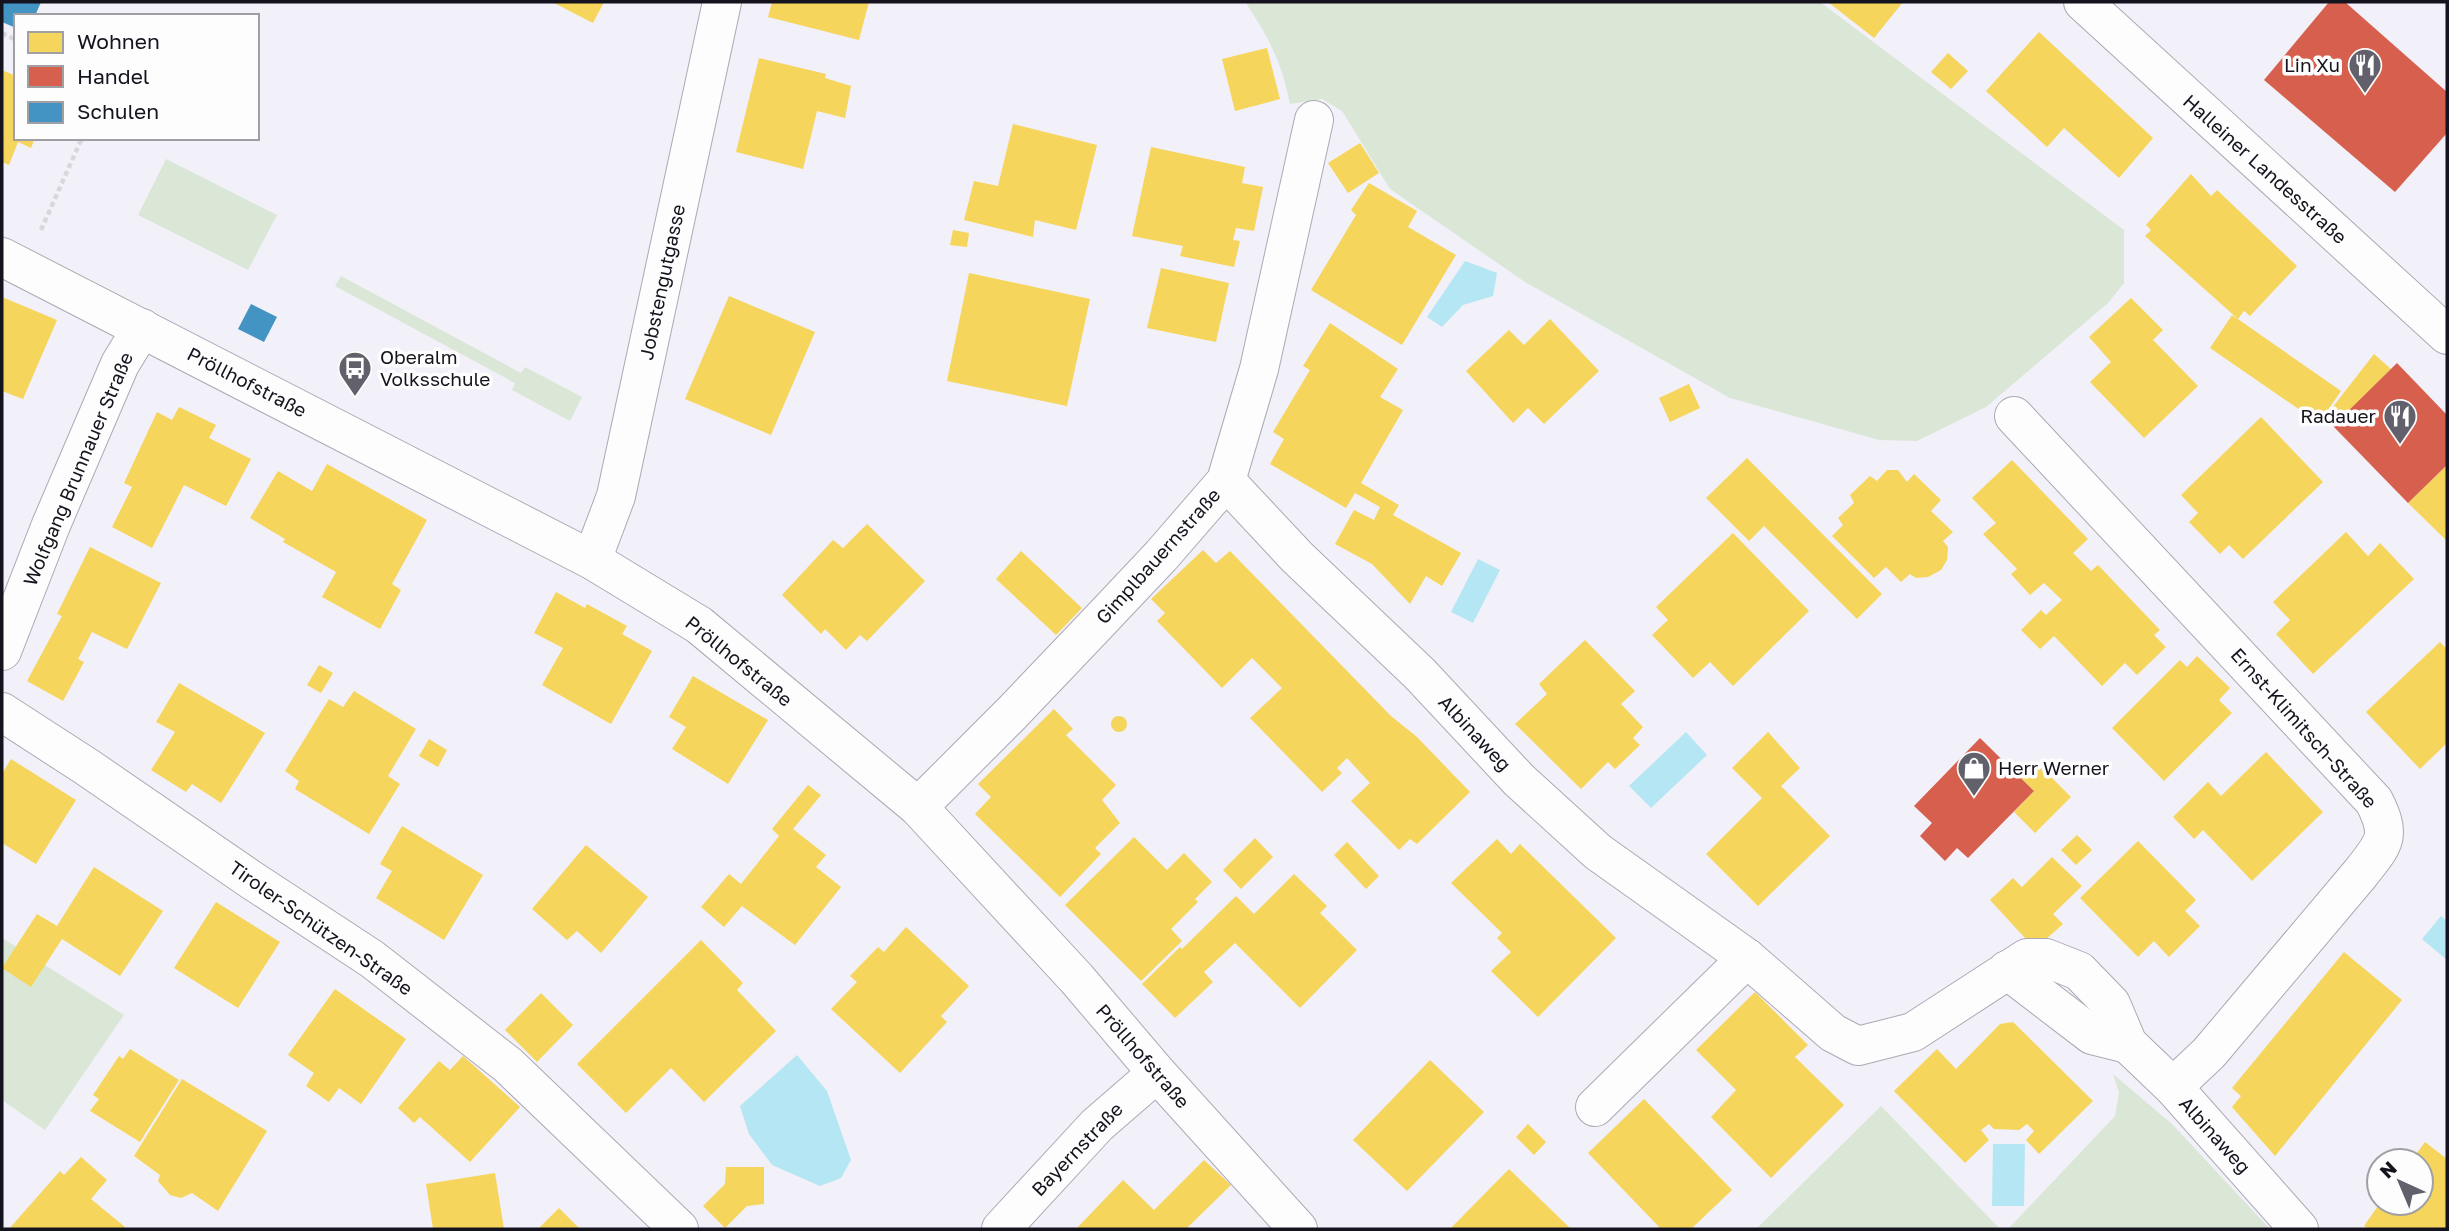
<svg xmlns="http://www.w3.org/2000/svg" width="2449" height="1231" viewBox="0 0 2449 1231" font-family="'Golos Text',sans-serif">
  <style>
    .green { fill: #dae7d7 }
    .water { fill: #b4e7f3 }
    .homes { fill: #f6d55c }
    .shops { fill: #d6604d }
    .schools { fill: #4393c3 }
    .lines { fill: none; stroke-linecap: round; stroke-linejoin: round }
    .minor-casing { stroke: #aca9b3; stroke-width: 40 }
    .major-casing { stroke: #aca9b3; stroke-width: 40 }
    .path { stroke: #d8d8da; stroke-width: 4.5; stroke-dasharray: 5 3.5; stroke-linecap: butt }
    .minor { stroke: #fdfdfe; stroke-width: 38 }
    .major { stroke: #fdfdfe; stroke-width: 38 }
    .labels { text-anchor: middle; stroke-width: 7; stroke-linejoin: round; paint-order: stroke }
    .poi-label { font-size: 19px; fill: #15131e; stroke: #fdfdfd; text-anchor: end }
    .street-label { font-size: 19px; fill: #15131e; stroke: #fdfdfd }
  </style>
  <rect width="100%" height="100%" fill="#f2f0f8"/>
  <!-- green -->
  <g class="green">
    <path d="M1245,2H1820L2124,230V283L2108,303L1986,407L1917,441L1879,440L1730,398L1525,282L1390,189L1342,111L1322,99L1290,104C1282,63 1269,37 1245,2Z"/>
    <polygon points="166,159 277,215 248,270 138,215"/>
    <polygon points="341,276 521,373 525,367 582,397 570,421 512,390 515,383 335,286"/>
    <polygon points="2,938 124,1015 45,1130 2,1100"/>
    <polygon points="2113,1074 2172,1124 2270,1229 2008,1229 2115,1116 2119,1093"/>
    <polygon points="1881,1106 2000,1229 1756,1229 1873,1114"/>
  </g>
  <!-- water -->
  <g class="water">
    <polygon points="1465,261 1497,273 1493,296 1463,305 1442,327 1427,317"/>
    <polygon points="1478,559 1500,570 1473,623 1451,612"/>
    <polygon points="1686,732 1707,755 1651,808 1629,786"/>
    <polygon points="2441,916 2447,921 2447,960 2422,939"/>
    <polygon points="797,1055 827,1091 851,1160 841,1178 820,1186 772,1165 749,1134 740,1106"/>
    <polygon points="1993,1144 2025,1144 2024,1206 1992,1206"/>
  </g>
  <!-- homes -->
  <g class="homes">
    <polygon points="552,2 604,2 593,23"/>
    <polygon points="772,2 869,2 859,40 768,17"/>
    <polygon points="1828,2 1903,2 1874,38"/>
    <polygon points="2039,32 2153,138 2119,178 2064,128 2047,147 1986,91"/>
    <polygon points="1267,48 1280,99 1235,111 1222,59"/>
    <polygon points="1948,53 1968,71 1951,89 1931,72"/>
    <polygon points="759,58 826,74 825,78 851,86 845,118 817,111 803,169 736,152"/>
    <polygon points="2,70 16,76 16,138 35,138 31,148 18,142 9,165 2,162"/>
    <polygon points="1013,124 1097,145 1076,230 1035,220 1033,237 964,220 974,181 998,186"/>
    <polygon points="1360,143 1379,173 1348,193 1328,163"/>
    <polygon points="1151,147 1245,167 1242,183 1263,187 1254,231 1236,228 1233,240 1240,241 1234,267 1180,256 1183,246 1132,236"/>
    <polygon points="2191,174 2211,196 2217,190 2297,266 2250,316 2244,311 2238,319 2145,236 2151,230 2146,225"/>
    <polygon points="1369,183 1417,211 1408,227 1456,255 1402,345 1311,290 1356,215 1351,210"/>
    <polygon points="953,230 969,233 967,247 950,245"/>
    <polygon points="1161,268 1229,283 1216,342 1147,328"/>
    <polygon points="969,273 1090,299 1067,406 947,381"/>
    <polygon points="729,296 815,332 771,435 685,399"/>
    <polygon points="2,297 57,320 23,399 2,391"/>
    <polygon points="2131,298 2163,330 2153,340 2198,386 2144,438 2090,382 2111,362 2089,337"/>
    <polygon points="2232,315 2341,391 2319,423 2210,348"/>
    <polygon points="1550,319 1599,371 1544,424 1528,408 1513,423 1466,371 1509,330 1524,345"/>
    <polygon points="1330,323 1398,369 1380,397 1403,410 1361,483 1399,505 1393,515 1461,553 1442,586 1426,576 1410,604 1372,564 1335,544 1354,510 1374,520 1380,507 1355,493 1346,508 1270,464 1284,439 1273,432 1310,370 1303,366"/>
    <polygon points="2374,354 2391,369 2341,419 2332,408"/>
    <polygon points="1689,384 1700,408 1670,422 1659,398"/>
    <polygon points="179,407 216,425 209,438 251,459 226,506 184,485 152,548 112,527 132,487 124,483 157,412 172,420"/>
    <polygon points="2261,417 2323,482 2243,559 2229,545 2220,554 2189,522 2198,513 2181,495"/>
    <polygon points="1747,458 1882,594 1857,619 1764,526 1749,541 1706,498"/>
    <polygon points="2012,460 2088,539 2073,553 2091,571 2098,565 2160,630 2154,635 2166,647 2137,675 2125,663 2102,686 2054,636 2040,649 2021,630 2041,610 2046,615 2062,600 2044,583 2030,595 2011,574 2017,569 1983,534 1996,523 1972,498"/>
    <polygon points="327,464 427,520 392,584 401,590 380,629 322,597 336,572 283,542 285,539 250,518 278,471 312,491"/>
    <polygon points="2447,465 2447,541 2408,503"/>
    <polygon points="1887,470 1898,470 1907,482 1914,474 1941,500 1931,511 1953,532 1943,541 1948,547 1947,560 1941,570 1928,577 1916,578 1910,574 1901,582 1886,567 1874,578 1832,536 1843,525 1838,518 1854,503 1850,495 1870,476 1877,481"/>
    <polygon points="867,524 925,581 867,641 860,635 846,650 825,629 821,634 782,595 833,540 843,548"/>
    <polygon points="2346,532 2368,556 2380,543 2414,579 2313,674 2276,634 2290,620 2273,602"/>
    <polygon points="1733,533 1809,611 1733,686 1710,662 1693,678 1652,635 1668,620 1656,607"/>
    <polygon points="90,547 161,583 127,649 92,632 78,659 84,662 63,701 27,681 62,616 57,614"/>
    <polygon points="1203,550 1216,563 1230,551 1391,716 1417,737 1470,792 1417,844 1410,839 1399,850 1351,801 1370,783 1347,758 1337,768 1342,773 1322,792 1250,718 1282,688 1252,658 1222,688 1157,621 1165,613 1151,599"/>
    <polygon points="1021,551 1082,608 1056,635 996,579"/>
    <polygon points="556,592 585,608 587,604 627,626 622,634 652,651 611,724 542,685 563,648 534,633"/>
    <polygon points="1585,640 1635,691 1621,704 1643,727 1633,738 1640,745 1615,769 1608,762 1581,789 1515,724 1547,694 1539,684"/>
    <polygon points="2440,642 2447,649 2447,743 2420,769 2366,712"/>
    <polygon points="2197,656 2230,688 2219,700 2232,713 2164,781 2112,728 2180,660 2187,667"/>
    <polygon points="319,665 333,673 321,693 307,685"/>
    <polygon points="693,676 768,720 728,784 672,749 686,727 669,717"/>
    <polygon points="179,683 265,733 221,803 192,784 186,792 151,770 175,732 156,722"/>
    <polygon points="354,691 416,729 388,776 400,784 369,834 295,789 299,781 285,771 329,699 343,707"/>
    <polygon points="1054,709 1073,729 1066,735 1116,785 1102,800 1120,823 1095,848 1101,854 1060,897 975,814 991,797 978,784"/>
    <circle cx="1119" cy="724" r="8"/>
    <polygon points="1768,732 1800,768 1781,786 1830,836 1758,906 1706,854 1762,798 1732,768"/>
    <polygon points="429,739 447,750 438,767 419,756"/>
    <polygon points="2266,752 2323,812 2252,881 2203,830 2194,839 2173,817 2208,782 2221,796"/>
    <polygon points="11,759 76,800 36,864 2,843 2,774"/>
    <polygon points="2036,762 2071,797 2035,833 2014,812 2034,791 2021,778"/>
    <polygon points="808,785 821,795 793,829 826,855 816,867 841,887 795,945 742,906 724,927 701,907 729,874 741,884 779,836 772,829"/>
    <polygon points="402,826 483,875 444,940 376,898 392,871 380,864"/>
    <polygon points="2077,835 2092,850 2076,865 2061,850"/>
    <polygon points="1134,837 1167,870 1184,853 1212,882 1195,899 1198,902 1171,929 1182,941 1141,981 1065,905"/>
    <polygon points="1255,838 1273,857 1241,889 1223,870"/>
    <polygon points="1497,839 1511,854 1520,844 1616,938 1538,1017 1491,971 1511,952 1497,938 1502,933 1451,883"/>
    <polygon points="2138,841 2196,900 2185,911 2200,926 2169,957 2154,941 2138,957 2080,898"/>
    <polygon points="1347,842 1379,876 1366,889 1334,855"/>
    <polygon points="586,845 648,897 601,953 577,931 567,940 532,909"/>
    <polygon points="2052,857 2082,886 2053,914 2063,924 2045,940 2025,938 1990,900 2013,878 2022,887"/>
    <polygon points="94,867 163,911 120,976 62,939 31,987 2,968 37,914 57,926"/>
    <polygon points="1294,874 1327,906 1320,913 1357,950 1300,1008 1235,943 1204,972 1213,982 1175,1018 1142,984 1180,947 1182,949 1236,896 1254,914"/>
    <polygon points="216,902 280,942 238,1008 174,968"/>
    <polygon points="906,927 969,986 941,1016 947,1022 900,1073 831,1009 857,982 850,976 878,947 884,952"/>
    <polygon points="701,940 743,983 737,990 776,1031 704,1102 671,1068 626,1113 577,1064"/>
    <polygon points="2344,952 2402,1000 2275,1156 2232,1107 2241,1096 2232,1088"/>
    <polygon points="335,989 406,1039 361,1104 339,1088 329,1102 306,1086 314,1073 288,1055"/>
    <polygon points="1755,992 1808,1045 1795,1057 1844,1105 1771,1178 1711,1117 1736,1090 1696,1050"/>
    <polygon points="541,993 573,1025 537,1062 505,1030"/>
    <polygon points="2013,1022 2093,1101 2039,1154 2026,1140 2034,1131 2027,1124 2019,1130 1994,1129 1989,1124 1981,1130 1989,1140 1965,1163 1894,1091 1937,1049 1956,1069 2000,1024"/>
    <polygon points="130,1049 179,1080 140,1142 90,1111 99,1099 93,1095 119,1056 123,1059"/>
    <polygon points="463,1056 520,1107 470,1162 420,1117 414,1123 398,1108 439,1061 450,1070"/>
    <polygon points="1430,1060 1484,1112 1407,1191 1353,1140"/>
    <polygon points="182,1079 267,1131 218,1211 192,1193 181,1198 170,1195 158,1181 160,1175 134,1156"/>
    <polygon points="1644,1099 1732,1190 1691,1229 1661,1229 1588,1153"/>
    <polygon points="1528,1124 1546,1142 1534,1155 1516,1137"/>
    <polygon points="2425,1142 2447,1159 2447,1229 2369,1229 2364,1226 2380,1203 2421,1203 2421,1161 2411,1161"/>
    <polygon points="81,1157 107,1180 91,1199 125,1227 123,1229 9,1229 60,1171 64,1175"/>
    <polygon points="1204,1160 1231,1185 1186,1229 1076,1229 1123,1180 1154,1210"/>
    <polygon points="726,1167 764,1167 764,1204 747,1206 725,1228 703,1206 725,1184"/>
    <polygon points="1509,1169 1571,1229 1450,1229"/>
    <polygon points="495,1173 504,1229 433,1229 426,1184"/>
    <polygon points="559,1208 580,1229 538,1229"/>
  </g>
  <!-- shops -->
  <g class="shops">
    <polygon points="2329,2 2345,2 2447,92 2447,133 2395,192 2264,80"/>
    <polygon points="2397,363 2447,415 2447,465 2408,503 2333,426"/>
    <polygon points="1980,738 2034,791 1968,858 1957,848 1945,861 1920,836 1932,823 1914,806"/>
  </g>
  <!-- schools -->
  <g class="schools">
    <polygon points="2,2 41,2 35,16 16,16 16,28 2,22"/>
    <polygon points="251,304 277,317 264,342 238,329"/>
  </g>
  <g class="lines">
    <defs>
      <g id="minor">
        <polyline points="2,257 592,560 699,625 918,807 1077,979 1157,1073 1298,1229"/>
        <path d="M2014,416L2374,801C2393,838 2383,844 2360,874L2209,1053L2173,1087"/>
        <polyline points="1226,481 1297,557 1420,674 1519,780 1598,852 1747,958 1833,1033 1858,1046 1913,1032 2027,958 2046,958 2079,971 2111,1004 2128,1044 2173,1087 2299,1229"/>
        <polyline points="592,560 616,496 722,2"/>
        <polyline points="2,651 51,525 120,364 142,328"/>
        <polyline points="2,712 87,767 253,881 372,959 508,1065 679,1229"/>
        <polyline points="918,807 1011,714 1093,628 1161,556 1226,481 1259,369 1314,120"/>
        <polyline points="2007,970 2092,1035 2128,1044"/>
        <polyline points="1595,1107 1747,958"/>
        <polyline points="1001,1229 1097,1125 1157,1073"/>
      </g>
      <polyline id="major" points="2083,2 2447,335"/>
    </defs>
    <!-- minor casing -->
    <use href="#minor" class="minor-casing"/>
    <!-- major casing -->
    <use href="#major" class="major-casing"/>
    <!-- path -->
    <g class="path">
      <polyline points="2,33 16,40"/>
      <polyline points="41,230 82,138"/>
    </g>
    <!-- minor -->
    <use href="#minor" class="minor"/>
    <!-- major -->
    <use href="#major" class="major"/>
  </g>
  <!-- icons -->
  <defs>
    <symbol id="restaurant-pin" viewBox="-11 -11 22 30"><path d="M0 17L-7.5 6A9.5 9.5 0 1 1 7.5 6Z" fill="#62606a" stroke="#fdfdfd"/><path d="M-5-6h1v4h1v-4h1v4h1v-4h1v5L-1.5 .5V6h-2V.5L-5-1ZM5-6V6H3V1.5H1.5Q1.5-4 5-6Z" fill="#fff"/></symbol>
    <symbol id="bus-pin" viewBox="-11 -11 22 30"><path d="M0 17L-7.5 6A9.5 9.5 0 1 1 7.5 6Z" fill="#62606a" stroke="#fdfdfd"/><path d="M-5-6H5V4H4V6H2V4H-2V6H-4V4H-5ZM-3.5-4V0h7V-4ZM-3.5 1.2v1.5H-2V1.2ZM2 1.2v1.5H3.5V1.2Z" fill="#fff"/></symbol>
    <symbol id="shop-pin" viewBox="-11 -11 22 30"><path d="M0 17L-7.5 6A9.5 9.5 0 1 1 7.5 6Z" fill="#62606a" stroke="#fdfdfd"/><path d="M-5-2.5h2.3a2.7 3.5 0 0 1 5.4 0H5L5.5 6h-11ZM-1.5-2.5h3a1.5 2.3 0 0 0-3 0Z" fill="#fff"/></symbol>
  </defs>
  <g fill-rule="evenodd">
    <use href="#restaurant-pin" x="2346" y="46" width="38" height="52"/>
    <use href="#bus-pin" x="336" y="349" width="38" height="52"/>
    <use href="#restaurant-pin" x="2381" y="397" width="38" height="52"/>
    <use href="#shop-pin" x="1955" y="749" width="38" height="52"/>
  </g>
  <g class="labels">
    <!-- poi labels -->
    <g class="poi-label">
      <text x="2340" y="72">Lin Xu</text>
      <text x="380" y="364" text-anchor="start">Oberalm<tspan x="380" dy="22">Volksschule</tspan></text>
      <text x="2376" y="423">Radauer</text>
      <text x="1998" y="775" text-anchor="start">Herr Werner</text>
    </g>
    <!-- street labels -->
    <g class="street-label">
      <text transform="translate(2265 169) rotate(42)" y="7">Halleiner Landesstraße</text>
      <text transform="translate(662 282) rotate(-78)" y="7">Jobstengutgasse</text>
      <text transform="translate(247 382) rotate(27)" y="7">Pröllhofstraße</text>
      <text transform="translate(78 469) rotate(-67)" y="7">Wolfgang Brunnauer Straße</text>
      <text transform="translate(1158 556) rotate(-48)" y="7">Gimplbauernstraße</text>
      <text transform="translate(739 661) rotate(39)" y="7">Pröllhofstraße</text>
      <text transform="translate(2304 728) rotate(48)" y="7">Ernst-Klimitsch-Straße</text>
      <text transform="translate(1475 733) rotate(47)" y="7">Albinaweg</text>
      <text transform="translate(321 928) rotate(35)" y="7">Tiroler-Schützen-Straße</text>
      <text transform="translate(1143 1056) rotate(49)" y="7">Pröllhofstraße</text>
      <text transform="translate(2215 1135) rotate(48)" y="7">Albinaweg</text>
      <text transform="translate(1077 1149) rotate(-46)" y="7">Bayernstraße</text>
    </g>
  </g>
  <!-- border -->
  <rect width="2449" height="1231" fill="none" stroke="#15131e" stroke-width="7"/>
  <!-- legend -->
  <rect x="14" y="14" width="245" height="126" fill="#fdfdfd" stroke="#a09fa4" stroke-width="2"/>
  <rect x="28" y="32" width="35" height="21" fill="#f6d55c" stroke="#a09fa4" stroke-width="2"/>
  <text x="77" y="49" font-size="21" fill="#15131e">Wohnen</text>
  <rect x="28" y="66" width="35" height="21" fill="#d6604d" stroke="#a09fa4" stroke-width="2"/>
  <text x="77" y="84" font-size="21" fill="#15131e">Handel</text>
  <rect x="28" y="102" width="35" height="21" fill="#4393c3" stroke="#a09fa4" stroke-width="2"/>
  <text x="77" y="119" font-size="21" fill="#15131e">Schulen</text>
  <!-- north arrow -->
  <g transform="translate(2400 1182) rotate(316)"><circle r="33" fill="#fdfdfd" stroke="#a09fa4" stroke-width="2"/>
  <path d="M0-5L12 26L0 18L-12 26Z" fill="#62606a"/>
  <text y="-10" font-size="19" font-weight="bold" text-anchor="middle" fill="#15131e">N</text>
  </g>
</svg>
